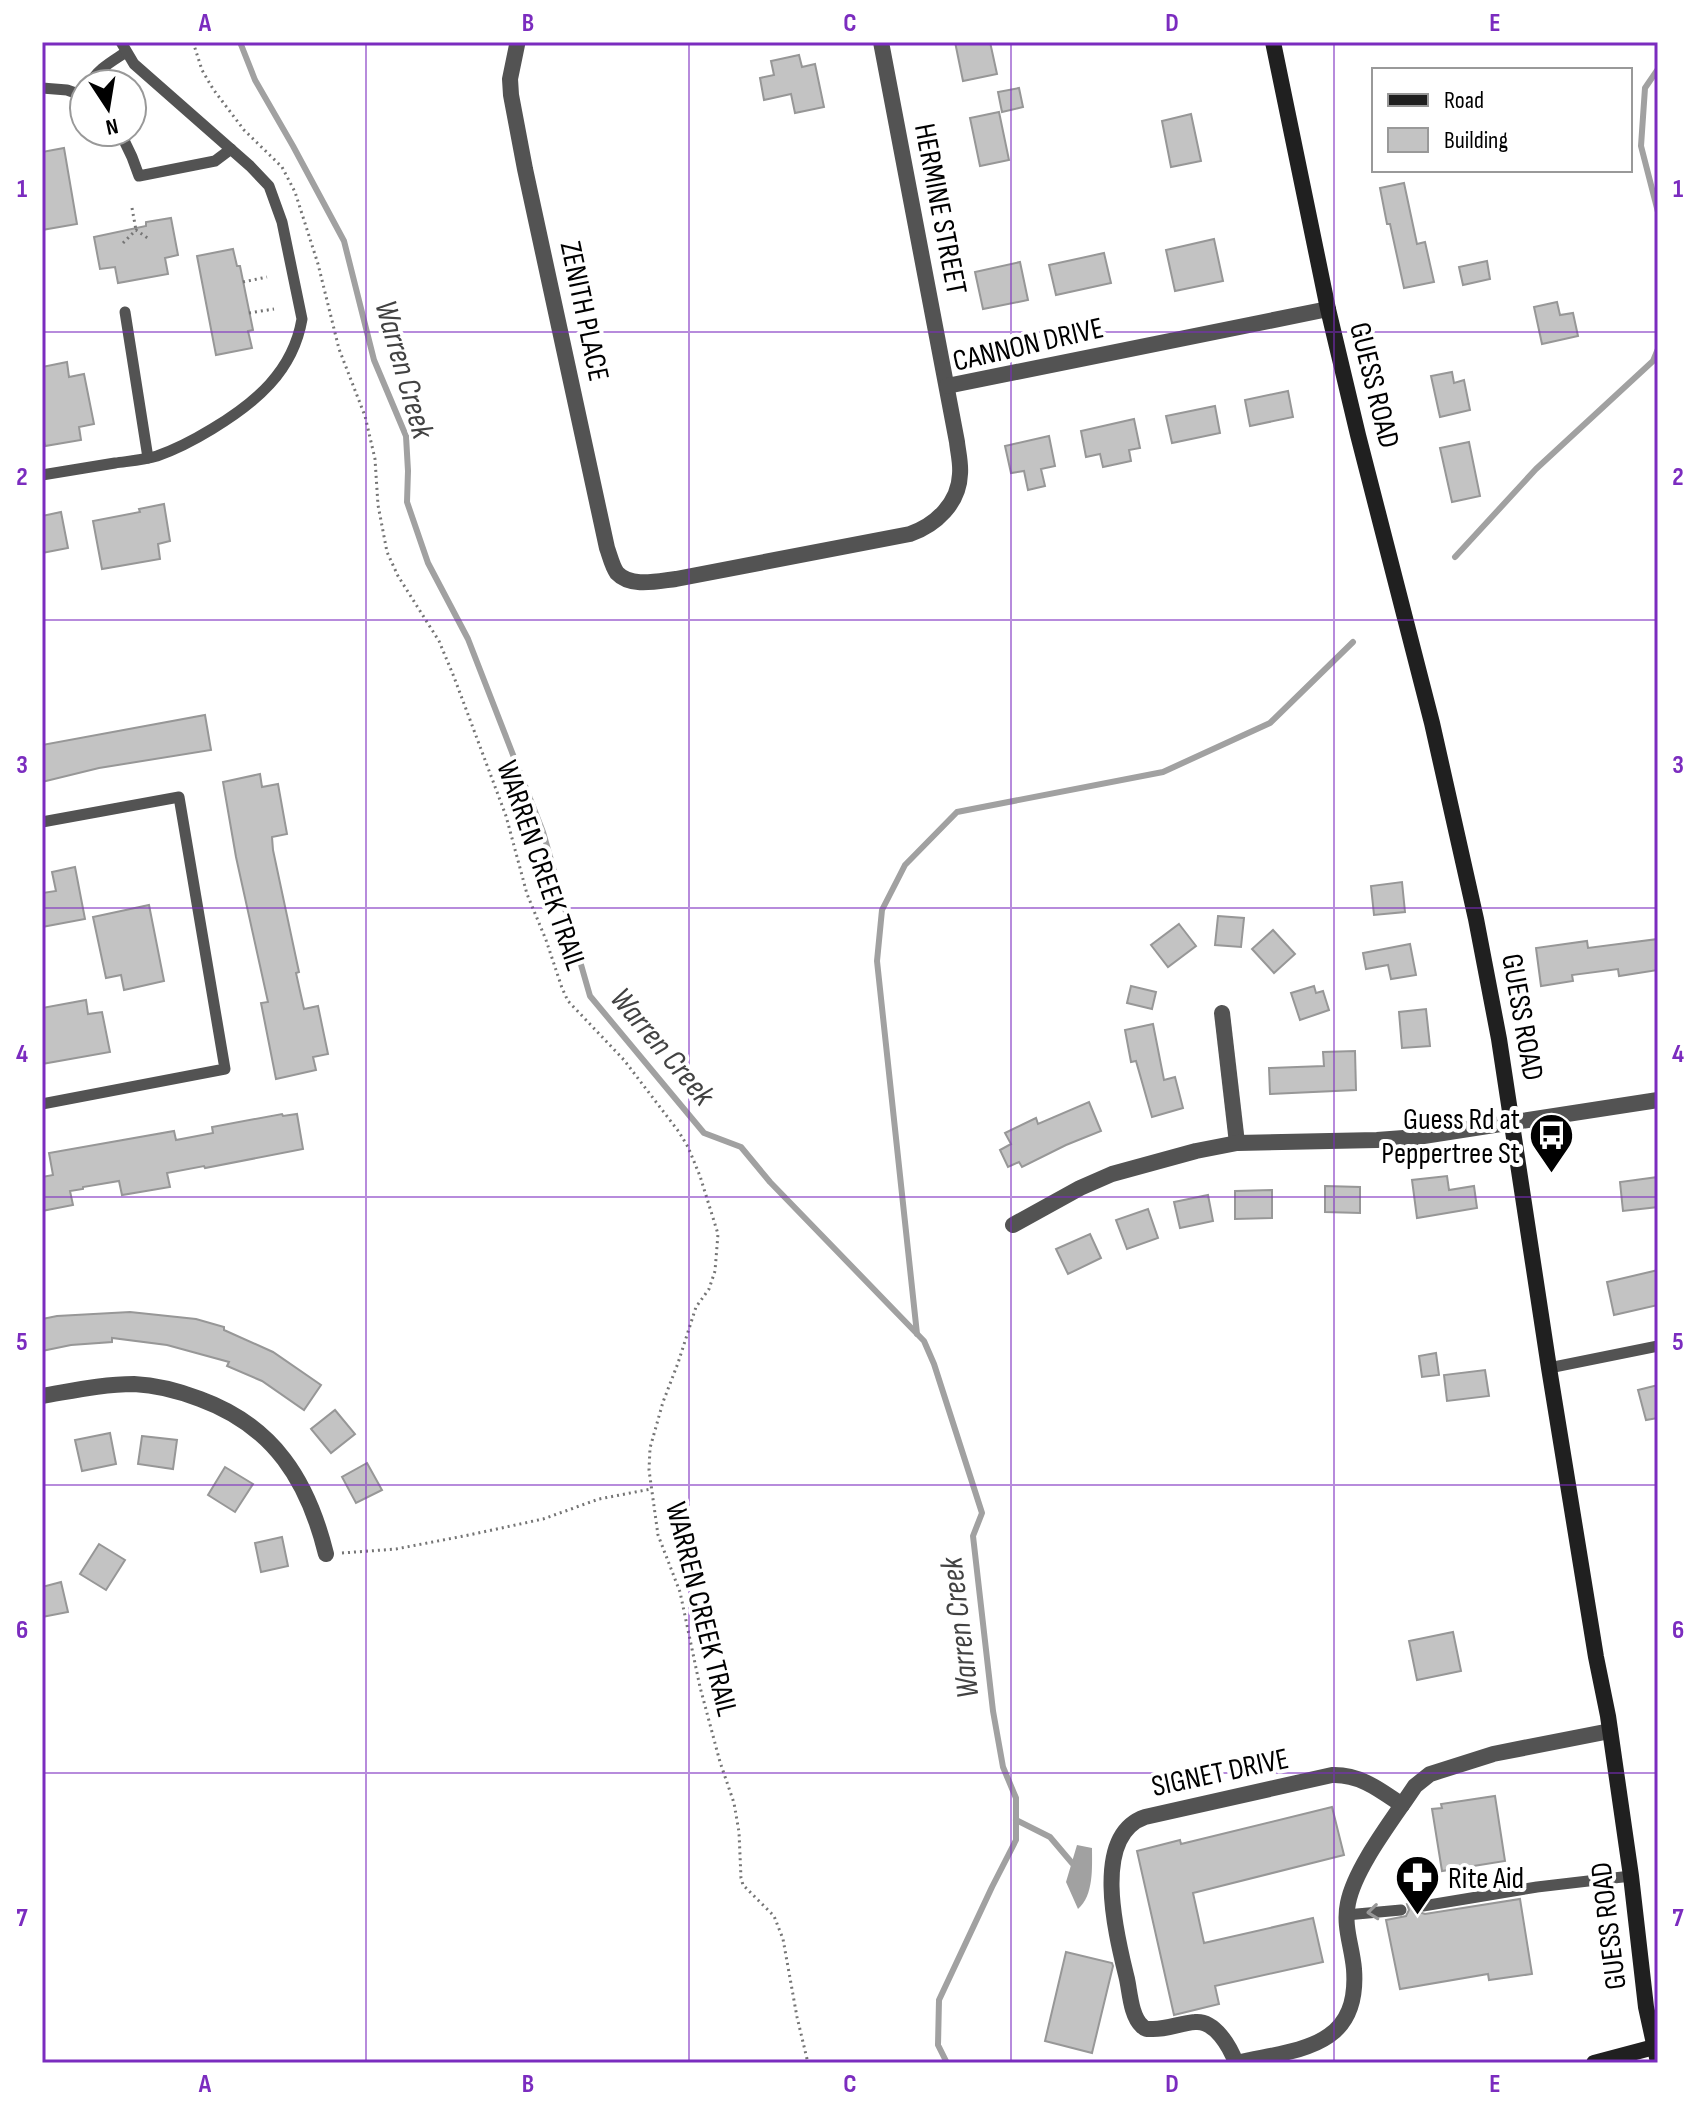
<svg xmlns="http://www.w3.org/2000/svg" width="1700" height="2105" viewBox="0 0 1700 2105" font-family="'Sofia Sans Condensed',sans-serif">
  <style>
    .water { fill: #a1a1a1 }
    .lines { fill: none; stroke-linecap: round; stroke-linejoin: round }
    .stream { stroke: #a1a1a1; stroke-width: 6 }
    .building { fill: #c3c3c3; stroke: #979797; stroke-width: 2 }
    .path { stroke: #757575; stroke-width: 3; stroke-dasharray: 2 4; stroke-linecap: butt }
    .lane { stroke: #535353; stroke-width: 11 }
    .street { stroke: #535353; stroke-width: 16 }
    .secondary { stroke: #202020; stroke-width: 16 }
    .oneway { stroke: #989898 }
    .grid { fill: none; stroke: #7b2cbf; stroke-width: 2; stroke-opacity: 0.55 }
    .labels { text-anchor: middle; stroke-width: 8; stroke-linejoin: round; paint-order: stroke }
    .street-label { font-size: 30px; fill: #000; stroke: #fff }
    .poi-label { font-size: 30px; fill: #000; stroke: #fff; text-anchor: end }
    .water-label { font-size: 32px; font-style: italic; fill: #424242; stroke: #fff }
    .neatline { fill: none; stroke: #7b2cbf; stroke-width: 3 }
    .grid-label { font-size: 26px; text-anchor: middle; font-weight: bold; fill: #7b2cbf }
  </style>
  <rect width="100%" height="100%" fill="#fff"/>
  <!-- water -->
  <path class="water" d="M1077,1845L1092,1848C1092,1868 1094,1895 1078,1909L1066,1882Z"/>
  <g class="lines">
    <!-- stream -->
    <g class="stream">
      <polyline points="240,42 255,80 293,146 344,241 374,360 406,436 408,471 407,502 428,563 468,639 543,832 590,996 704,1133 741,1147 770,1182 924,1341 934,1364 982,1513 973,1536 993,1711 1003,1767 1016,1798 1016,1840 992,1887 939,2000 938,2045 947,2063"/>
      <polyline points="1658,69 1645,88 1641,146 1658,212"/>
      <polyline points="1455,557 1536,469 1653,361 1658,349"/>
      <polyline points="917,1334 877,961 882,910 905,865 957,812 1163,772 1270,723 1353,642"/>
      <polyline points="1016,1820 1050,1837 1072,1863"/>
    </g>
  </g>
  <!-- building -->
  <g class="building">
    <polygon points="955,42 990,42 997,74 963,81"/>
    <polygon points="799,55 802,67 815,64 824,107 795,113 791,94 764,100 760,78 774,75 771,61"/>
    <polygon points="1019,88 1023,107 1002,112 998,92"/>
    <polygon points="999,112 1009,160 980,166 970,118"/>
    <polygon points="1191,114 1201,161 1171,167 1162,121"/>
    <polygon points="64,148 77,224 42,230 42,152"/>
    <polygon points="1404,183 1417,244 1425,242 1434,282 1404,288 1390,224 1387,224 1380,188"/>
    <polygon points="171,218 178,255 165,258 168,274 118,283 115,267 100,269 94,237 146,226 146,222"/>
    <polygon points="1214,239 1223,281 1175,291 1166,250"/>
    <polygon points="233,249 237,266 240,266 253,330 248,331 252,348 216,355 197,256"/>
    <polygon points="1104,253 1111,283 1056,295 1049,265"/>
    <polygon points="1487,261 1490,279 1463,285 1459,267"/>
    <polygon points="1020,262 1028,300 983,309 975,272"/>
    <polygon points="1557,302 1560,315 1573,313 1578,336 1542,344 1534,307"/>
    <polygon points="67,362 69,377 84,374 94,424 79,427 81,440 45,446 42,432 42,367"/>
    <polygon points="1452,372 1454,383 1464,380 1470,410 1440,417 1431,376"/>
    <polygon points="1288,391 1293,417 1250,426 1245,400"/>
    <polygon points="1215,406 1220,433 1172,443 1166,416"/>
    <polygon points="1134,419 1140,448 1129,450 1131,461 1103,467 1100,454 1086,457 1081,431"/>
    <polygon points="1049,436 1055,466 1041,469 1045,486 1028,490 1024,471 1011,473 1005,446"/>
    <polygon points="1469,442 1480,496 1452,502 1440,448"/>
    <polygon points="164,504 170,541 158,544 160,559 102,569 93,521 140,512 139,509"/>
    <polygon points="61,512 68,548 42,553 42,516"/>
    <polygon points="205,715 211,750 99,768 42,782 42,745"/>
    <polygon points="260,774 262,787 278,784 287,834 272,837 273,850 299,972 296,973 304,1009 318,1006 328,1054 313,1057 316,1070 276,1079 261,1003 268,1002 236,857 223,782"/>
    <polygon points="75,867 85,919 42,927 42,893 56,891 52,872"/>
    <polygon points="1402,882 1405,912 1374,915 1371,886"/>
    <polygon points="149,905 164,981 124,990 121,975 106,978 93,917"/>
    <polygon points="1218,916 1244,918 1241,947 1215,945"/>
    <polygon points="1179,924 1196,946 1168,967 1151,945"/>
    <polygon points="1273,930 1295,954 1274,973 1252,949"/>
    <polygon points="1658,939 1658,970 1619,976 1618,969 1572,975 1573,981 1541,986 1536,948 1587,941 1588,948"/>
    <polygon points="1410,944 1416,975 1391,979 1388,965 1366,969 1363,953"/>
    <polygon points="1131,986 1156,992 1152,1009 1127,1003"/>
    <polygon points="1314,986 1316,993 1323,991 1329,1010 1300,1020 1291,993"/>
    <polygon points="86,1000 88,1014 102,1012 110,1052 42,1064 42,1008"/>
    <polygon points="1426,1009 1430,1046 1402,1048 1399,1012"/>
    <polygon points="1153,1024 1164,1080 1175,1077 1183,1108 1152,1117 1136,1061 1131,1062 1125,1030"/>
    <polygon points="1355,1051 1356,1090 1270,1094 1269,1068 1324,1066 1323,1052"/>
    <polygon points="1089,1102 1101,1131 1066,1145 1022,1167 1019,1162 1008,1167 1000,1150 1011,1144 1005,1133 1036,1118 1038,1124"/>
    <polygon points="282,1114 283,1116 297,1114 303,1149 205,1168 204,1166 167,1173 170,1187 122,1195 119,1181 83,1187 83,1189 70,1191 73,1205 42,1211 42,1177 53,1175 49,1153 174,1131 176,1140 213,1133 212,1127"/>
    <polygon points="1447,1176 1449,1190 1474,1186 1477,1208 1417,1218 1412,1180"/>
    <polygon points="1658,1177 1658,1207 1623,1211 1620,1182"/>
    <polygon points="1325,1186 1360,1187 1360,1213 1325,1212"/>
    <polygon points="1272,1190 1272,1218 1235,1219 1235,1191"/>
    <polygon points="1208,1195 1213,1221 1180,1228 1174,1202"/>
    <polygon points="1148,1209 1158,1238 1127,1249 1116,1220"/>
    <polygon points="1090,1234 1101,1258 1068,1274 1056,1249"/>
    <polygon points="1658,1270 1658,1305 1614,1315 1607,1282"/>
    <polygon points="130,1312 196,1319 224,1327 224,1330 273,1352 321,1385 304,1410 262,1381 227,1366 229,1362 167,1345 112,1338 112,1342 71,1345 42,1351 42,1319 57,1316"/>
    <polygon points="1436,1353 1439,1375 1422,1377 1419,1356"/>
    <polygon points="1485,1370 1489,1396 1447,1401 1444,1375"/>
    <polygon points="1658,1385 1658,1418 1646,1420 1638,1390"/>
    <polygon points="335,1410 355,1434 331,1453 311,1429"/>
    <polygon points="110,1433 116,1464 82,1471 75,1440"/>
    <polygon points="142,1436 177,1440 173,1469 138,1464"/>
    <polygon points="367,1463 382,1490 356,1503 342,1477"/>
    <polygon points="225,1467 253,1484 235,1512 208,1495"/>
    <polygon points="282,1537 288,1566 261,1572 255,1543"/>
    <polygon points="99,1544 125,1560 106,1590 80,1574"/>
    <polygon points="61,1582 68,1612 42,1617 42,1587"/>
    <polygon points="1453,1632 1461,1671 1417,1680 1409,1641"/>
    <polygon points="1495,1796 1505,1861 1442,1871 1432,1809 1442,1808 1441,1804"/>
    <polygon points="1332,1807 1344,1855 1193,1893 1204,1943 1313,1918 1323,1962 1215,1986 1219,2004 1174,2015 1137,1851 1180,1840 1181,1844"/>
    <polygon points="1520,1899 1532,1974 1489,1980 1488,1974 1400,1989 1386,1920 1406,1916 1409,1910 1407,1904 1415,1903 1416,1911 1425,1914"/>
    <polygon points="1066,1952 1112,1963 1113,1966 1092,2053 1045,2041"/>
  </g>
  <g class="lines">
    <!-- path -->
    <g class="path">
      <polyline points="193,42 202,70 213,89 244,130 282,167 295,192 318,264 339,349 365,416 375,459 378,505 387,552 398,576 439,641 454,677 506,816 527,894 546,940 562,988 568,1001 624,1060 679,1132 688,1147 700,1176 718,1234 715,1271 709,1289 696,1307 678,1363 663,1402 650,1448 649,1470 658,1535 680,1592 700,1687 720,1762 734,1803 739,1832 741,1878 743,1885 774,1916 783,1939 797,2017 808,2063"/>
      <polyline points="132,208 136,230"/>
      <polyline points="123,243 136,230 149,239"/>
      <polyline points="243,282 267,277"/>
      <polyline points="249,313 274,309"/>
      <polyline points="342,1553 396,1549 469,1535 543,1519 599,1499 651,1489"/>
    </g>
    <!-- lane -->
    <g class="lane">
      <path d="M90,84C97,69 113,61 126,52"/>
      <polyline points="42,88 67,90 84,96"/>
      <polyline points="120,132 132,157 139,176 215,161 231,149"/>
      <polyline points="125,312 148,458"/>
      <path d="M42,475C66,471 90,467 115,463C129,461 144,460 157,456C177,449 194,440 212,429C255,403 293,372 302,319L282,222L269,186L250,166L134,64L121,42"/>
      <polyline points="42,822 179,797 225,1069 42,1104"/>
      <polyline points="1549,1368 1658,1346"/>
      <polyline points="1423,1906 1537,1887 1631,1876"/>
      <polyline points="1346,1915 1401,1910"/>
    </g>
    <!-- street -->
    <g class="street">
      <path d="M517,45L510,79L511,95L525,169L607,548C610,556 612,566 617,573C631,588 658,581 676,579L910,534C936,525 959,503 960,474C961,463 958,452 957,442L881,42"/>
      <polyline points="947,386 1328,309"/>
      <polyline points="1222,1013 1237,1143"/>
      <polyline points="1013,1225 1080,1188 1112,1174 1196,1151 1237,1143 1377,1140 1417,1137 1658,1100"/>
      <path d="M42,1396C72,1391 103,1384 134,1384C156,1385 179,1391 200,1399C274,1426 308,1481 326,1554"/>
      <path d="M1236,2063C1230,2047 1215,2020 1195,2022C1181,2023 1168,2029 1153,2029C1148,2029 1146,2030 1142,2026C1131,2016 1130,1993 1127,1979C1117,1938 1090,1836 1145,1817L1332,1775C1360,1774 1380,1790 1402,1805"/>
      <path d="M1237,2063C1296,2049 1360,2050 1354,1969C1352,1946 1343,1926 1348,1903C1355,1867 1394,1818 1415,1786L1430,1774L1493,1754L1610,1731"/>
    </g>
    <!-- secondary -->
    <g class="secondary">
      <polyline points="1273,42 1328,309 1358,435 1432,723 1476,919 1499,1039 1549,1368 1596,1657 1608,1716 1631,1876 1646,2007 1658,2062"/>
      <polyline points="1594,2063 1658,2046"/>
    </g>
  </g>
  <!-- one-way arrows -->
  <defs><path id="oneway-chevron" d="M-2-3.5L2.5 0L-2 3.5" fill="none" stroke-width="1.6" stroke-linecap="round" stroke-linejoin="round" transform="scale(2)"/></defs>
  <use class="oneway" href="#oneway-chevron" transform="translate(1373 1912) rotate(174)"/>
  <!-- grid -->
  <path class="grid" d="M366,42V2063M689,42V2063M1011,42V2063M1334,42V2063M42,332H1658M42,620H1658M42,908H1658M42,1197H1658M42,1485H1658M42,1773H1658"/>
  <!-- icons -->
  <defs>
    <symbol id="bus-pin" viewBox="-11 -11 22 30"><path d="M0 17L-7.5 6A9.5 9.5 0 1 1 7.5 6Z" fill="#000" stroke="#fff"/><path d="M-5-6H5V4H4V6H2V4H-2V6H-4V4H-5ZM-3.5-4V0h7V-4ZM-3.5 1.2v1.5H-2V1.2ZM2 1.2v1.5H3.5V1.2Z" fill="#fff"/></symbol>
    <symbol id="pharmacy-pin" viewBox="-11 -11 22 30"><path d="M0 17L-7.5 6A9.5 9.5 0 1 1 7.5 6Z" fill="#000" stroke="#fff"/><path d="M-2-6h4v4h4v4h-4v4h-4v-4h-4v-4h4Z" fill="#fff"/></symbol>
  </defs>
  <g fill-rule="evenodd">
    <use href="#bus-pin" x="1526" y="1110" width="51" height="69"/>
    <use href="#pharmacy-pin" x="1392" y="1852" width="51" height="69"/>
  </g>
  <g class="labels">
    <!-- street labels -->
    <g class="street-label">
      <text transform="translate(941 209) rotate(79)" y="10">HERMINE STREET</text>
      <text transform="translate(585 311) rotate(78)" y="10">ZENITH PLACE</text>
      <text transform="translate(1028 344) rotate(-13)" y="10">CANNON DRIVE</text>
      <text transform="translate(1375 385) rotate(76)" y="10">GUESS ROAD</text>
      <text transform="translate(542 865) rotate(71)" y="10">WARREN CREEK TRAIL</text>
      <text transform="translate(1523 1017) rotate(80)" y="10">GUESS ROAD</text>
      <text transform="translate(702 1609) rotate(76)" y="10">WARREN CREEK TRAIL</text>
      <text transform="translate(1220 1772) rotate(-12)" y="10">SIGNET DRIVE</text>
      <text transform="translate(1608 1926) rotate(-97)" y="10">GUESS ROAD</text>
    </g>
    <!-- poi labels -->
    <g class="poi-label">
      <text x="1520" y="1129">Guess Rd at<tspan x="1520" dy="34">Peppertree St</tspan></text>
      <text x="1448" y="1888" text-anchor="start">Rite Aid</text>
    </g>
    <!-- water labels -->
    <g class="water-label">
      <text transform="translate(405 369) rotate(74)" y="11">Warren Creek</text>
      <text transform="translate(663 1046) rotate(50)" y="11">Warren Creek</text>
      <text transform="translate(959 1628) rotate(-97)" y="11">Warren Creek</text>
    </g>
  </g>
  <!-- border -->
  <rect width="1700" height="2105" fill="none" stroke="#ffffff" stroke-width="88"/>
  <!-- legend -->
  <rect x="1372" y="68" width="260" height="104" fill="#ffffff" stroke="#999999" stroke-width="2"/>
  <rect x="1388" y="94" width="40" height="12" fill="#202020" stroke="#999999" stroke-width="2"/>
  <text x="1444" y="108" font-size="24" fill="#000000">Road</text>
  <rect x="1388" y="128" width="40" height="24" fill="#c3c3c3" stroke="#999999" stroke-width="2"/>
  <text x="1444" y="148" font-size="24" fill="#000000">Building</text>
  <!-- north arrow -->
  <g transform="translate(108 108) rotate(168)"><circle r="38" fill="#ffffff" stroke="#999999" stroke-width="2"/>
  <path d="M0-6L14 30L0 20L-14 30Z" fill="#000000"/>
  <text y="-12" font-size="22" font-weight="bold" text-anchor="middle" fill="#000000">N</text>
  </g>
  <rect x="44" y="44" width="1612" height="2017" class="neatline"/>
  <g class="grid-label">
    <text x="205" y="31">A</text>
    <text x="528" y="31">B</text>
    <text x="850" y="31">C</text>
    <text x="1172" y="31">D</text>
    <text x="1495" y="31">E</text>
    <text x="22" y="197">1</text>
    <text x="1678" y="197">1</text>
    <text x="22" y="485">2</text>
    <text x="1678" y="485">2</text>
    <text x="22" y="773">3</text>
    <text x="1678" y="773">3</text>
    <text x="22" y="1062">4</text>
    <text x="1678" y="1062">4</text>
    <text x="22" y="1350">5</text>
    <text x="1678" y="1350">5</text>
    <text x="22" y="1638">6</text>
    <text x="1678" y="1638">6</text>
    <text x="22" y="1926">7</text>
    <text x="1678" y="1926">7</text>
    <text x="205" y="2092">A</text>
    <text x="528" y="2092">B</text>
    <text x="850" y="2092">C</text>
    <text x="1172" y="2092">D</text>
    <text x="1495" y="2092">E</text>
  </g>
</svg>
